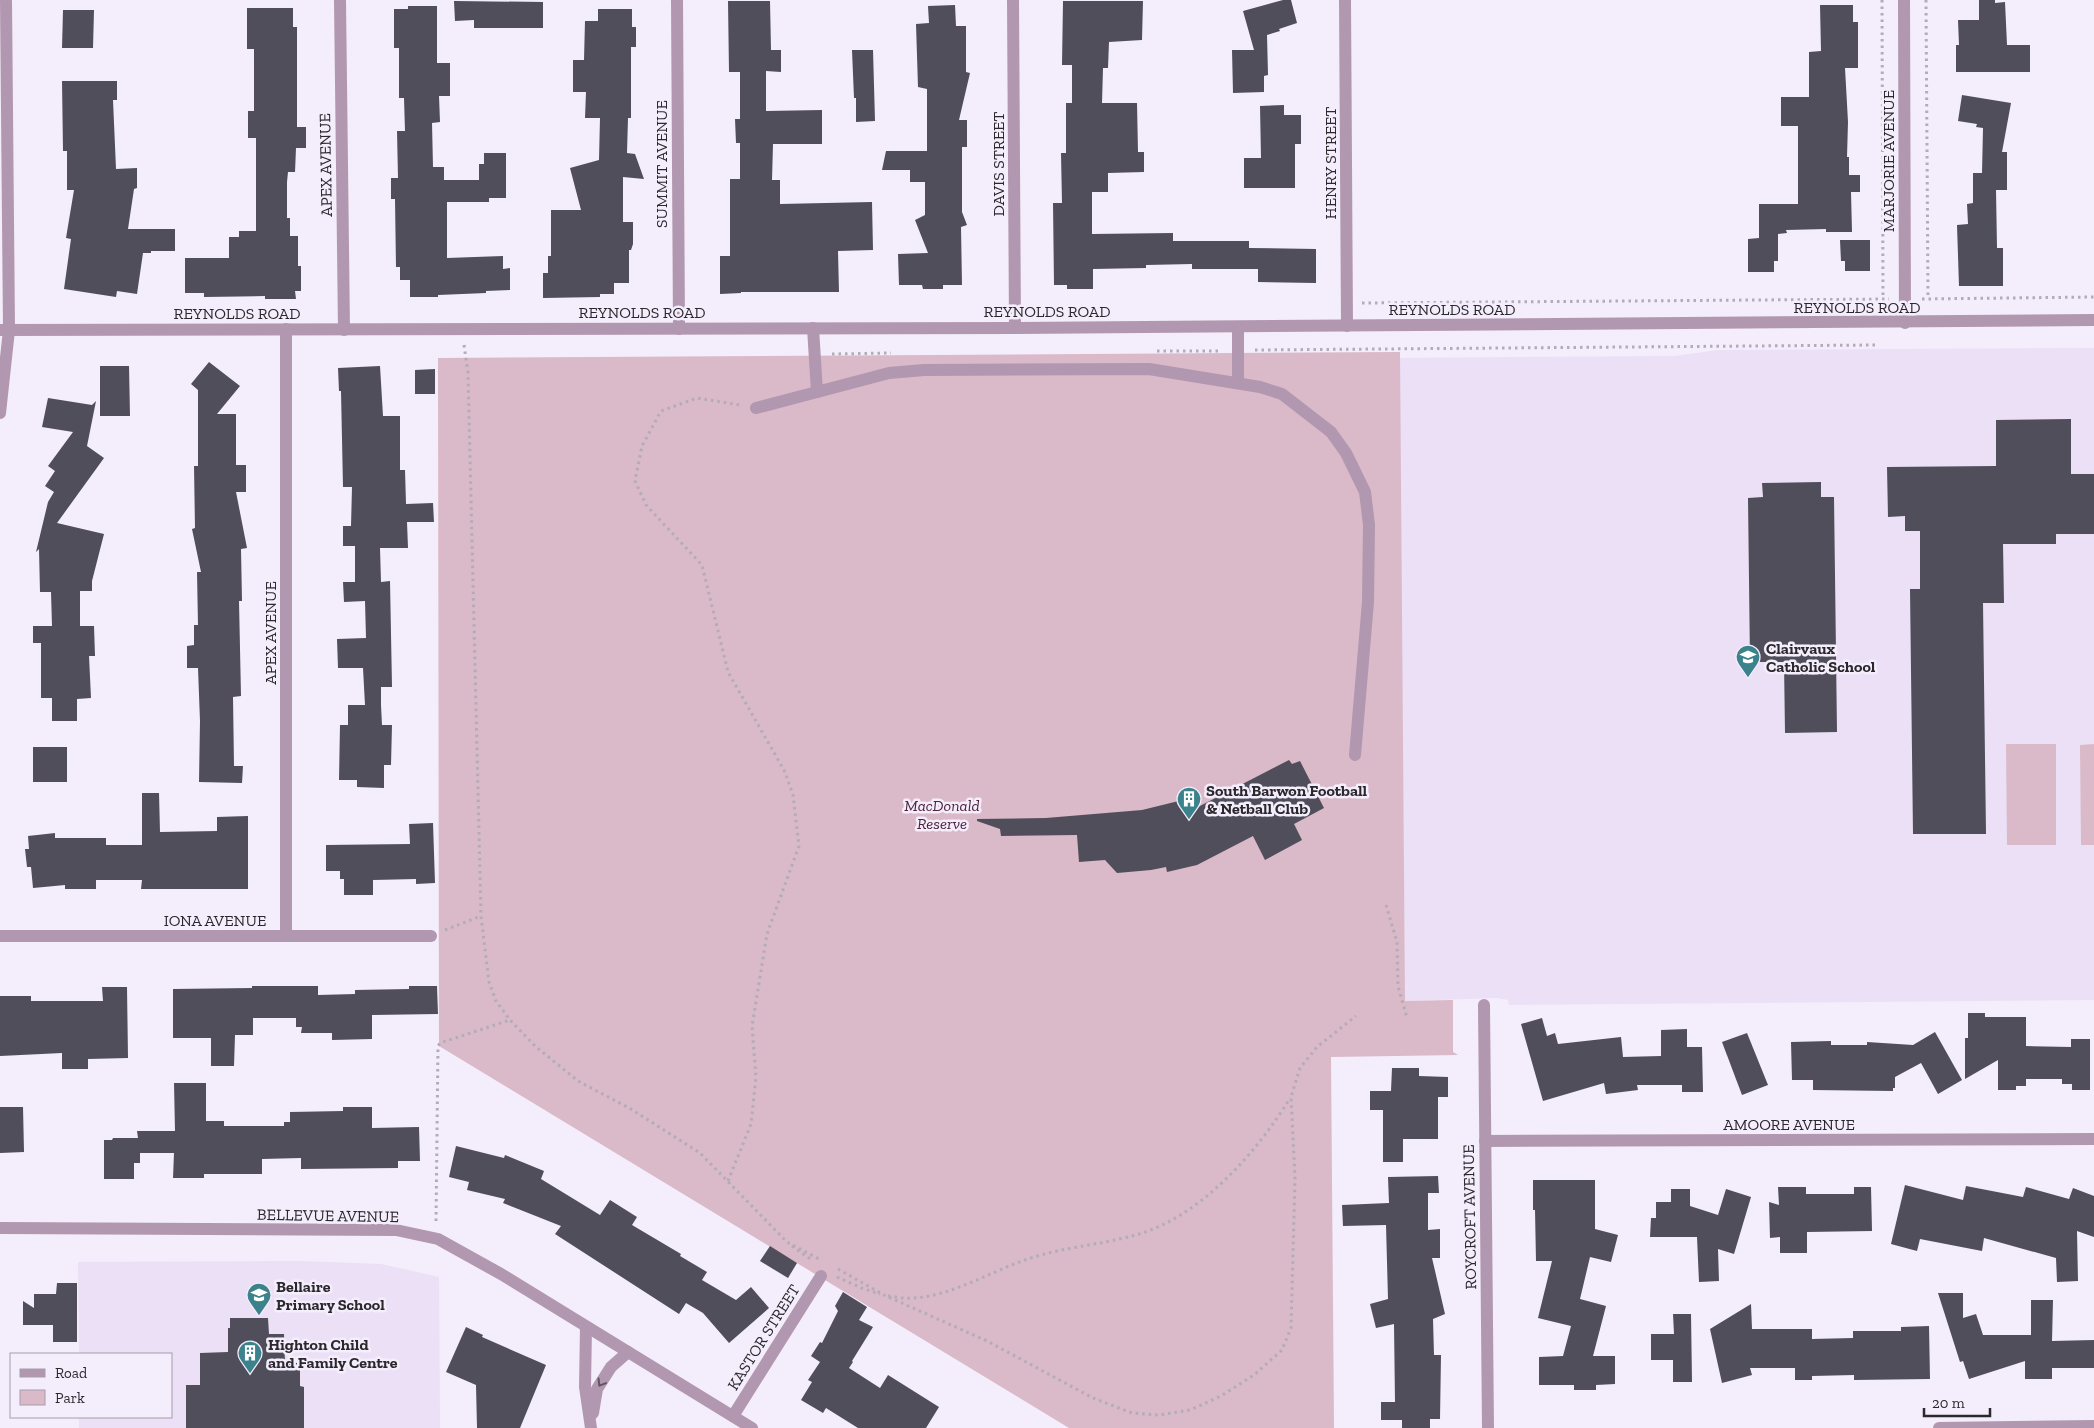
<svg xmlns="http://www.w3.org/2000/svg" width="2094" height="1428" viewBox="0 0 2094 1428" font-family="'Zilla Slab',serif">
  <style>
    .built { fill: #ebe0f5 }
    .green { fill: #dab9c8 }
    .building { fill: #4f4e5a }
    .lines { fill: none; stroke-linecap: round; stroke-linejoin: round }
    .path { stroke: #b2acb7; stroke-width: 3; stroke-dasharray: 2.5 4; stroke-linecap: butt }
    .minor { stroke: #b297b0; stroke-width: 12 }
    .oneway { stroke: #615461 }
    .labels { text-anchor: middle; stroke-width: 5; stroke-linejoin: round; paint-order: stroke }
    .street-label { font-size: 16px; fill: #2b282d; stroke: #f4edfb }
    .poi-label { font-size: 16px; font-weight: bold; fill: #2b282d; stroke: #f4edfb; text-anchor: start }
    .park-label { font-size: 16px; font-style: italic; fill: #4e223a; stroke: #f4edfb }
  </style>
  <rect width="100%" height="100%" fill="#f4edfb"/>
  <!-- built -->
  <g class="built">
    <polygon points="2094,348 2094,1000 1509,1005 1508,1000 1497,998 1405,1001 1399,358 1675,356 1718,350"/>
    <polygon points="300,1261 381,1264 439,1277 440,1428 79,1428 79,1417 171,1417 171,1354 79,1354 78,1262"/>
  </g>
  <!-- green -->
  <g class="green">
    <polygon points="1400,352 1405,1001 1453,1000 1453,1052 1458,1055 1331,1057 1334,1428 1069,1428 439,1046 438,358"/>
    <polygon points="2006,744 2056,744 2056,845 2007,845"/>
    <polygon points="2094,744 2094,845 2081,845 2080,745"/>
  </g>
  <!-- building -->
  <g class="building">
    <polygon points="1283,0 1291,0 1297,23 1279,29 1280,31 1267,35 1268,75 1264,76 1264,92 1233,93 1232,50 1254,50 1243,11"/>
    <polygon points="1979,0 1995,0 1995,3 2005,2 2007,45 2030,45 2030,72 1956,72 1956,45 1959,45 1958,20 1979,20"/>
    <polygon points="454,1 543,2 543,28 474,28 474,20 455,21"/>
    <polygon points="728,1 770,1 771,50 781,50 781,72 766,71 766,111 822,110 822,144 773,144 772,180 780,180 780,204 872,202 873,250 838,251 839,292 741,292 741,293 720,294 720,256 730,256 730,179 740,179 740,143 736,143 735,119 740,119 740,72 729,72"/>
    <polygon points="1063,1 1143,1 1142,40 1109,42 1108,68 1103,68 1102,103 1137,103 1138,152 1144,152 1144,172 1108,173 1108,192 1092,192 1092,234 1173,233 1173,241 1249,241 1249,248 1316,249 1316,283 1258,282 1258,269 1192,269 1192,264 1146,265 1146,268 1093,269 1093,289 1067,289 1067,285 1054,285 1053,203 1062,203 1061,153 1066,153 1066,103 1072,103 1072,65 1062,65"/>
    <polygon points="955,5 956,26 966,26 966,72 970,73 959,120 967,120 967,147 962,147 962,212 967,225 961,227 962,285 943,285 943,289 923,289 922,285 899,285 898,254 928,253 915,220 925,215 925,182 910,182 910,170 882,170 886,151 927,151 927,89 918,87 916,24 929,23 928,6"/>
    <polygon points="1820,5 1853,5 1853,22 1858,22 1858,68 1845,68 1848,122 1847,157 1849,157 1849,175 1860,175 1860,192 1851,192 1852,232 1826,232 1826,229 1786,230 1787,233 1778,234 1778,261 1774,261 1774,272 1748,272 1748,239 1759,238 1759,204 1798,204 1798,126 1781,126 1781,97 1809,97 1809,52 1821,51"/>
    <polygon points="408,6 437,6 437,63 450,63 450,96 439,96 440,122 432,123 433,167 444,167 444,180 479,180 479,164 484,164 484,153 506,153 506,198 489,198 489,202 447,202 447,258 503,256 503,269 510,268 510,290 486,291 486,293 438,295 438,297 410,297 410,280 400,280 400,267 396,267 395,199 391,199 391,178 398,178 397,131 405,131 404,98 399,98 399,48 394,48 394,9 408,9"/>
    <polygon points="247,8 293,8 293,27 297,27 297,127 306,127 306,148 296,148 295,172 288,172 287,182 287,218 290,218 290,236 298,236 298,266 301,266 301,291 295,291 296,299 265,299 265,296 204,297 204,293 185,293 185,258 229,258 229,237 239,237 239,231 256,231 256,138 248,138 248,111 254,111 254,49 247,49"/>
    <polygon points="598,9 632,9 632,27 636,27 636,47 631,47 631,118 628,118 627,153 635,154 644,179 623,177 623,222 633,222 633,244 631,250 629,250 629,283 614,283 614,294 600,294 600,297 543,298 543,273 548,273 548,256 551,256 551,210 581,210 570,168 599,160 600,118 585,118 586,92 573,92 573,60 584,60 585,21 598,21"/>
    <polygon points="63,10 94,10 93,48 62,48"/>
    <polygon points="852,50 873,50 875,121 856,122 856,98 854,98"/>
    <polygon points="62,81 117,81 117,100 113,100 116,169 137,168 137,188 134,189 128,229 175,229 175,251 151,251 151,253 143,253 137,294 117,291 116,297 64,289 71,239 66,238 74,190 67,190 67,151 63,151"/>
    <polygon points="1962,95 2011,103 2002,152 2007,152 2007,190 1996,190 1997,248 2003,248 2003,286 1959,286 1957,225 1968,224 1967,204 1973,203 1973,173 1982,173 1983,128 1976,127 1977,124 1958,121"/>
    <polygon points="1284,105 1284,115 1301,115 1301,144 1295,144 1295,188 1244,188 1244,158 1261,158 1260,106"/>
    <polygon points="1840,240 1870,240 1870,271 1845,271 1845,261 1841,261"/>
    <polygon points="209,362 240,386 217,414 236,414 236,465 246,465 246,492 236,492 247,548 241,549 242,601 239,601 241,696 233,697 234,766 243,766 242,783 199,782 200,721 198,668 187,668 187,646 194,645 194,625 198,625 197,572 201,572 192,529 195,528 194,466 198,466 198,390 191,384"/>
    <polygon points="100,366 129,366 130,416 100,416"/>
    <polygon points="380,366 383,416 400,416 400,470 405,470 406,504 433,503 434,522 407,522 408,548 380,548 381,582 390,581 392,687 381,687 381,705 382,725 392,725 391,765 384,765 384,788 357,787 357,780 339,780 340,725 348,725 348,705 365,705 363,668 338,668 337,639 366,638 365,601 344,602 343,582 355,582 355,546 343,546 343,526 351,526 352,487 343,487 341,391 339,391 338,368"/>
    <polygon points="435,369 435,394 415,394 415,370"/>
    <polygon points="48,398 92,405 96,401 87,446 104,458 57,523 104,534 92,581 92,591 80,591 80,626 94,626 95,656 89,656 91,698 77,699 77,721 52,721 52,698 41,698 41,643 33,643 33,626 52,626 51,592 40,592 39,549 36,552 48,502 54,492 45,486 55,471 48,466 73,432 42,427"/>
    <polygon points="2071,419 2071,474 2094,474 2094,534 2056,534 2056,544 2003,544 2004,603 1983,603 1986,834 1913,834 1910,589 1920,589 1920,531 1905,531 1905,516 1888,517 1887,467 1996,466 1996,420"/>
    <polygon points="1821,482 1821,497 1834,497 1837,732 1785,733 1784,662 1750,662 1748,498 1763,497 1762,483"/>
    <rect x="33" y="747" width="34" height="35"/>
    <polygon points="1289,760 1292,764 1300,761 1324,808 1294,824 1302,840 1265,860 1253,836 1197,865 1167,872 1166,867 1151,870 1117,873 1105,860 1079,862 1077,835 1001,836 1000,829 977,821 977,819 1046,818 1142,810 1199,796 1198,807"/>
    <polygon points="142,793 159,793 160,832 217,831 217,817 248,816 248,889 141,889 142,880 96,880 96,889 65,889 65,885 33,888 31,867 27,867 25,849 29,849 28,836 55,833 55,838 106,838 106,845 142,845"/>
    <polygon points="433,823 435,883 416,884 416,879 373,880 373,895 344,895 344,879 340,879 340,871 326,871 326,845 410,844 409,824"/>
    <polygon points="252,986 318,986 318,995 355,994 355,990 409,989 409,986 437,986 438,1014 372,1015 372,1039 332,1040 332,1033 301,1033 302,1027 296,1027 296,1018 253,1018 253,1035 235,1035 234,1066 211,1066 211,1038 173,1038 173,989 252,988"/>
    <polygon points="102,987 127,987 128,1058 88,1059 88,1069 62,1069 62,1053 0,1056 0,996 31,996 31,1001 103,1001"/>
    <polygon points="1968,1013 1985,1013 1985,1017 2026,1017 2026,1046 2071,1047 2071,1039 2090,1039 2090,1090 2072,1090 2072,1084 2062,1084 2062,1079 2026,1079 2026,1086 2016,1086 2016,1090 1998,1090 1998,1060 1965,1079 1965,1038 1968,1038"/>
    <polygon points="1542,1018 1547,1036 1555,1033 1558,1044 1621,1037 1623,1057 1661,1056 1661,1030 1687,1029 1687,1047 1702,1047 1703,1092 1682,1092 1682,1085 1637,1085 1638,1090 1606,1094 1604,1083 1543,1101 1521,1024"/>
    <polygon points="1935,1032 1962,1080 1938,1094 1921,1063 1895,1077 1895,1088 1893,1088 1893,1091 1813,1090 1813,1080 1792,1080 1791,1042 1831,1041 1831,1045 1867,1045 1867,1042 1913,1045"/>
    <polygon points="1747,1033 1768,1085 1742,1095 1722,1042"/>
    <polygon points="1392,1068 1419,1068 1419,1076 1448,1077 1448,1097 1438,1097 1438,1139 1403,1139 1403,1162 1383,1162 1383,1110 1370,1110 1370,1091 1391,1091"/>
    <polygon points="174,1083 206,1083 206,1121 224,1121 224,1126 284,1126 284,1122 290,1122 290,1112 343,1111 343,1107 372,1107 372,1128 419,1127 420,1161 398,1161 398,1168 301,1169 301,1158 262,1159 262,1174 204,1174 204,1178 173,1178 174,1153 140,1153 140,1163 134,1163 134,1179 104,1179 104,1140 112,1140 113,1138 138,1138 137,1131 175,1131"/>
    <polygon points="0,1107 23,1107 24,1152 0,1153"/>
    <polygon points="456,1146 504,1158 505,1155 544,1171 541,1179 600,1215 610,1200 637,1217 632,1225 681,1254 680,1256 707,1272 702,1280 736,1300 751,1287 769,1308 729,1343 703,1313 686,1303 679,1314 555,1234 561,1226 503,1203 505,1199 467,1190 469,1182 449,1177"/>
    <polygon points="1438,1176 1439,1193 1428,1193 1428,1230 1440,1229 1440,1258 1432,1258 1445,1314 1433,1319 1434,1355 1441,1355 1440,1419 1430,1419 1430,1428 1402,1428 1402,1420 1381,1420 1381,1402 1395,1402 1394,1324 1376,1328 1370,1304 1388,1299 1386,1225 1343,1226 1342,1205 1389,1203 1388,1177"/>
    <polygon points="1533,1180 1595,1180 1595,1229 1618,1235 1611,1262 1590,1257 1580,1299 1606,1306 1593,1356 1615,1356 1615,1384 1596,1385 1596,1390 1574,1390 1574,1385 1539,1385 1539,1357 1563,1356 1571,1326 1538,1318 1552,1261 1536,1261 1535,1210 1533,1210"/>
    <polygon points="1905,1185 1963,1200 1966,1186 2023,1197 2026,1187 2069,1199 2073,1188 2094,1196 2094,1237 2077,1231 2078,1281 2057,1282 2056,1258 1984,1238 1982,1251 1920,1239 1917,1251 1891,1244"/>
    <polygon points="1778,1187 1806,1187 1806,1194 1854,1194 1854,1187 1871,1187 1872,1231 1807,1232 1807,1253 1780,1253 1780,1237 1770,1238 1769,1202 1779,1205"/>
    <polygon points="1671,1189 1690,1189 1690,1206 1718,1215 1726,1189 1751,1197 1734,1254 1718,1249 1719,1281 1699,1282 1697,1237 1650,1237 1651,1218 1656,1218 1656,1202 1671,1202"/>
    <polygon points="770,1246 797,1263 788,1278 760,1261"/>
    <polygon points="57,1283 77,1283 77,1342 53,1342 53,1325 23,1325 23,1301 34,1308 34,1294 56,1294"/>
    <polygon points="843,1292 867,1307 859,1320 873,1327 852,1361 853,1362 849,1368 880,1388 888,1375 939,1407 926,1428 858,1428 826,1408 823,1413 801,1400 812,1382 808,1380 820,1362 811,1356 820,1342 822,1343 838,1311 835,1306"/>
    <polygon points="1938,1293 1963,1293 1963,1318 1976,1314 1983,1335 2031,1335 2031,1300 2053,1300 2052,1341 2094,1340 2094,1368 2052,1368 2052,1379 2025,1379 2025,1361 1969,1379 1963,1361 1960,1362"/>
    <polygon points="1751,1304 1752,1329 1812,1329 1812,1339 1853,1338 1853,1331 1901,1331 1901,1327 1929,1326 1930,1379 1854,1380 1854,1375 1812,1376 1812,1380 1795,1380 1795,1368 1750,1368 1752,1375 1722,1383 1710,1329"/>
    <polygon points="1673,1314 1691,1314 1692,1382 1673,1382 1673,1360 1651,1360 1651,1334 1674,1334"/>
    <polygon points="230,1318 268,1318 269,1334 284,1334 285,1363 300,1363 300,1386 304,1387 304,1428 186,1428 186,1385 200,1385 200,1353 228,1352 228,1328 230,1328"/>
    <polygon points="466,1327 483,1335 482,1337 546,1365 520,1428 477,1428 476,1385 446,1372"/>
  </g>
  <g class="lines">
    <!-- path -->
    <g class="path">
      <polyline points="1882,0 1883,299"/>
      <polyline points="1926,0 1928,299"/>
      <polyline points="1922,299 2094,297"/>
      <polyline points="1362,303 1889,299"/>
      <polyline points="464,345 468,373 481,916 489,982 496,1001 510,1020 535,1046 578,1081 631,1109 700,1153 787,1242 819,1259"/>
      <polyline points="1255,350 1876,345"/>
      <polyline points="1157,351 1221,351"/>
      <polyline points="832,354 891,353"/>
      <polyline points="1386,905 1397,942 1398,986 1407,1018"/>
      <polyline points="445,930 481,916"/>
      <polyline points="728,1181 751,1124 756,1077 752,1026 767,934 799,846 793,795 785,772 728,672 702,565 646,505 635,481 642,446 661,411 697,398 740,405"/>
      <polyline points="436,1221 438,1046 440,1043 510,1020"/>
      <polyline points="792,1246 813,1261"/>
      <polyline points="838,1269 884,1295 987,1341 1093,1398 1132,1413 1159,1415 1190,1410 1221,1396 1254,1375 1282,1350 1291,1328 1295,1178 1291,1097 1300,1068 1317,1047 1356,1016"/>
      <polyline points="837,1277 864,1289 880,1294"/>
      <path d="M888,1296C897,1297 906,1299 914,1298C951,1296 990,1272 1025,1260C1061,1247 1102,1245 1139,1234C1201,1216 1258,1151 1290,1098"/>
    </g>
    <!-- minor -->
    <g class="minor">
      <polyline points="340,0 344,330"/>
      <polyline points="677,0 679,329"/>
      <polyline points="1013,0 1015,328"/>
      <polyline points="1345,0 1347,326"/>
      <polyline points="1904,0 1905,323"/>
      <polyline points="813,328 817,392"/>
      <polyline points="0,330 1015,328 2094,320"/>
      <polyline points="1238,383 1238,327"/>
      <polyline points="756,408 889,373 924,370 1149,369 1260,387 1282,394 1331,432 1346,453 1365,492 1369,525 1368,602 1355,755"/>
      <polyline points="0,413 9,330 6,0"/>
      <polyline points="0,936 431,936"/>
      <polyline points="286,936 286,329"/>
      <polyline points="1484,1005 1488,1428"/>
      <polyline points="1485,1141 2094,1139"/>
      <polyline points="0,1228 396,1230 438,1239 501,1274 752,1428"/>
      <polyline points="586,1327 585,1387 591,1428"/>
      <polyline points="593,1413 597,1389 611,1367 628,1352"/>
      <polyline points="733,1416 821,1276"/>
      <polyline points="1939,1428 2094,1426"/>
    </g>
  </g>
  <!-- one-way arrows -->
  <defs><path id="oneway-chevron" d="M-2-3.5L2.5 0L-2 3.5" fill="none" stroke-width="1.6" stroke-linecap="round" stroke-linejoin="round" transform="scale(1.25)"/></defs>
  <use class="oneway" href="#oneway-chevron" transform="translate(601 1383) rotate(121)"/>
  <!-- icons -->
  <defs>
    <symbol id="school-pin" viewBox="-11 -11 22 30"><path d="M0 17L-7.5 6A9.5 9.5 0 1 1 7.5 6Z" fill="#3c828c" stroke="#f4edfb"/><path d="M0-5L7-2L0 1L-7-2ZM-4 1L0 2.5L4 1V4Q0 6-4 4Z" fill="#fff"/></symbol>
    <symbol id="building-pin" viewBox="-11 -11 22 30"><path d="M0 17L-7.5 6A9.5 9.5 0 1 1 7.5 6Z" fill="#3c828c" stroke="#f4edfb"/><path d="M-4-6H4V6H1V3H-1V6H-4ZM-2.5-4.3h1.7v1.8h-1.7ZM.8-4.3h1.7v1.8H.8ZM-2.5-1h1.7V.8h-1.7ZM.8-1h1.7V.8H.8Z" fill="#fff"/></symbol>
  </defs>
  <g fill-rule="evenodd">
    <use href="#school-pin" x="1734" y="643" width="28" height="38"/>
    <use href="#building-pin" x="1175" y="785" width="28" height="38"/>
    <use href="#school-pin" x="245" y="1281" width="28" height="38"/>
    <use href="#building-pin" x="236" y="1339" width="28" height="38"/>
  </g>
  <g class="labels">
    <!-- street labels -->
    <g class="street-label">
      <text transform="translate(1888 161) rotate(-90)" y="6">MARJORIE AVENUE</text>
      <text transform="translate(1330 163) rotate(-90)" y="6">HENRY STREET</text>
      <text transform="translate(661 164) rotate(-90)" y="6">SUMMIT AVENUE</text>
      <text transform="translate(998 164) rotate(-90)" y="6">DAVIS STREET</text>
      <text transform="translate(325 165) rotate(-91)" y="6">APEX AVENUE</text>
      <text x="1857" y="313">REYNOLDS ROAD</text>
      <text x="1452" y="315">REYNOLDS ROAD</text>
      <text x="1047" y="317">REYNOLDS ROAD</text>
      <text x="642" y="318">REYNOLDS ROAD</text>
      <text x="237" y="319">REYNOLDS ROAD</text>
      <text transform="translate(270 633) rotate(-90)" y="6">APEX AVENUE</text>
      <text x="215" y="926">IONA AVENUE</text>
      <text x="1789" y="1130">AMOORE AVENUE</text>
      <text transform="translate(328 1215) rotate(1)" y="6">BELLEVUE AVENUE</text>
      <text transform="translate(1469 1217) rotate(-91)" y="6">ROYCROFT AVENUE</text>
      <text transform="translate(763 1337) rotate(-58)" y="6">KASTOR STREET</text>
    </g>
    <!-- poi labels -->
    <g class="poi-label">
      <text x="1766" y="654">Clairvaux<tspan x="1766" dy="18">Catholic School</tspan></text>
      <text x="1206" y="796">South Barwon Football<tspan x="1206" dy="18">&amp; Netball Club</tspan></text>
      <text x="276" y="1292">Bellaire<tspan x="276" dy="18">Primary School</tspan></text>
      <text x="268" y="1350">Highton Child<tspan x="268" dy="18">and Family Centre</tspan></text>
    </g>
    <!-- park labels -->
    <g class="park-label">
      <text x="942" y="811">MacDonald<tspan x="942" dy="18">Reserve</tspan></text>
    </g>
  </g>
  <!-- legend -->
  <rect x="10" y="1353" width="162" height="65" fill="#f4edfb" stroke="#a49ea9"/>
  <rect x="20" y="1369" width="25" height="8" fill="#b297b0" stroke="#a49ea9"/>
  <text x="55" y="1378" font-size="15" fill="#2b282d">Road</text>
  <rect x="20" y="1390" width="25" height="15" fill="#dab9c8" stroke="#a49ea9"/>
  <text x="55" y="1403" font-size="15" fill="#2b282d">Park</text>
  <!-- scale -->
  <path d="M1924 1408v8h66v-8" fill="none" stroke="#2b282d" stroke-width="2.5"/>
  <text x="1932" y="1408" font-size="15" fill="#2b282d" stroke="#f4edfb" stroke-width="4" paint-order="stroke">20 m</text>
</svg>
